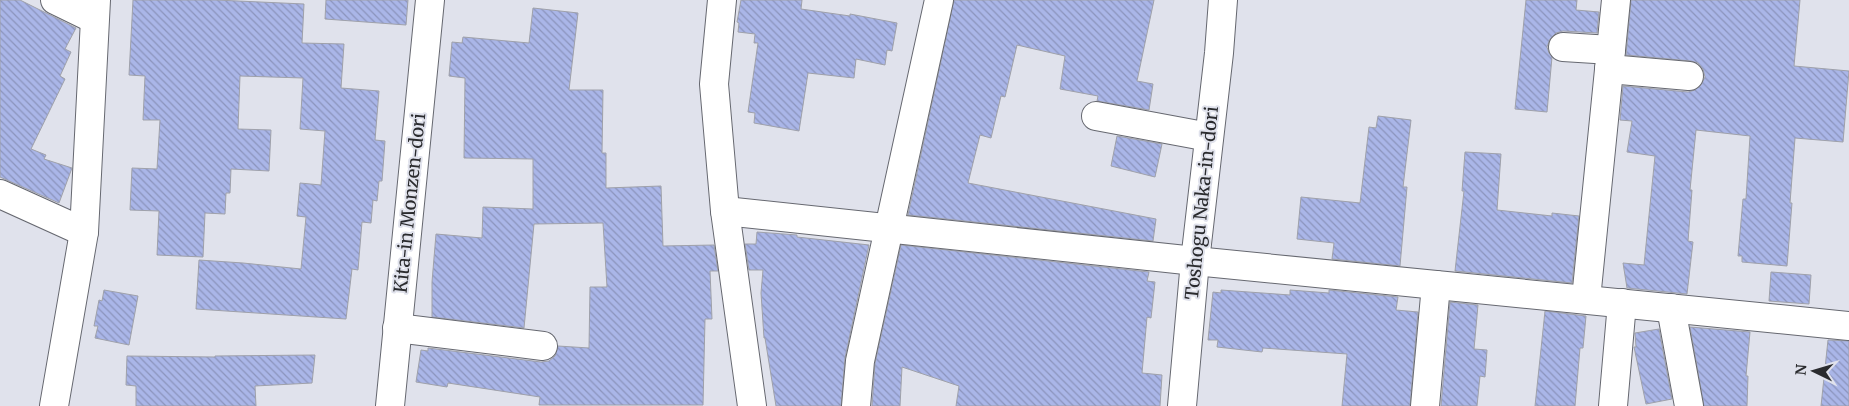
<svg xmlns="http://www.w3.org/2000/svg" width="1849" height="406" viewBox="0 0 1849 406" font-family="Merriweather,serif">
  <style>
    .building { fill: url(#building-back-hatch); stroke: #9fa1aa }
    .lines { fill: none; stroke-linecap: round; stroke-linejoin: round }
    .minor-casing { stroke: #666870; stroke-width: 30 }
    .minor { stroke: #fff; stroke-width: 28 }
    .labels { text-anchor: middle; stroke-width: 4; stroke-linejoin: round; paint-order: stroke }
    .street-label { font-size: 18px; fill: #2a2b2e; stroke: #e0e2ec }
  </style>
  <defs>
    <pattern id="building-back-hatch" width="6" height="6" patternUnits="userSpaceOnUse" patternTransform="scale(1.25)"><rect width="6" height="6" fill="#aab6e8"/><path d="M-1 5l2 2M0 0l6 6M5-1l2 2" fill="none" stroke="#8b94bc"/></pattern>
  </defs>
  <rect width="100%" height="100%" fill="#e0e2ec"/>
  <!-- building -->
  <g class="building">
    <polygon points="0,0 20,0 76,28 65,49 71,52 60,76 65,79 31,149 46,155 44,159 72,168 59,203 0,177"/>
    <polygon points="133,0 216,0 304,4 302,43 344,44 341,88 379,91 375,140 385,141 382,181 379,181 377,201 373,200 371,223 362,222 358,270 352,269 346,319 196,309 199,260 243,263 301,269 306,217 297,216 300,183 321,185 325,131 300,129 303,78 240,76 238,129 271,130 269,171 231,169 230,193 226,193 225,214 205,213 203,257 157,255 159,211 130,210 132,168 157,169 160,120 143,120 145,76 129,75"/>
    <polygon points="326,0 408,0 406,25 325,19"/>
    <polygon points="741,0 802,0 801,9 850,16 850,14 897,23 892,51 887,50 885,65 856,59 854,78 808,73 799,131 754,123 755,113 748,112 758,43 754,43 755,34 738,32 739,23 737,22"/>
    <polygon points="954,0 1154,0 1137,81 1153,84 1149,110 1097,101 1098,96 1060,89 1065,56 1017,45 1005,97 1001,96 991,138 980,135 968,183 1156,219 1153,241 908,215"/>
    <polygon points="1526,0 1577,0 1576,10 1599,12 1597,33 1563,31 1556,33 1550,39 1547,47 1549,53 1552,57 1547,112 1515,109"/>
    <polygon points="1631,0 1800,0 1794,66 1849,71 1843,142 1795,138 1790,203 1792,203 1787,266 1742,262 1742,256 1738,256 1743,199 1746,199 1750,136 1696,130 1690,190 1692,190 1688,241 1693,242 1687,294 1627,288 1623,263 1644,265 1655,156 1627,152 1632,121 1620,120 1623,86 1688,92 1695,90 1701,85 1705,77 1703,69 1698,63 1691,61 1626,55"/>
    <polygon points="533,8 578,13 569,90 603,90 602,153 606,153 606,188 661,186 663,246 714,245 718,271 710,271 712,319 705,319 703,405 539,405 540,397 448,383 447,387 416,382 421,350 428,351 428,348 541,362 549,361 555,356 558,346 589,348 590,287 607,287 603,223 534,224 524,328 432,317 432,282 436,234 482,238 483,207 533,209 533,159 464,158 465,78 449,76 452,42 462,43 463,37 529,43"/>
    <polygon points="1378,116 1411,120 1403,187 1407,187 1400,266 1332,259 1334,243 1297,239 1301,197 1360,203 1369,127 1376,128"/>
    <polygon points="1117,136 1162,144 1155,177 1111,166"/>
    <polygon points="1465,152 1501,154 1497,210 1552,216 1552,213 1579,216 1572,283 1455,271 1464,191 1462,191"/>
    <polygon points="757,232 797,235 797,237 869,245 845,358 841,406 776,406 765,338 764,338 761,293 763,270 749,270 745,244 756,244"/>
    <polygon points="901,245 1149,272 1147,281 1155,282 1151,318 1147,317 1142,373 1162,375 1160,406 956,406 959,386 902,367 900,406 872,406 875,363"/>
    <polygon points="1771,272 1811,275 1809,304 1769,301"/>
    <polygon points="104,290 138,296 129,345 95,338 98,326 94,326 99,300 102,301"/>
    <polygon points="1221,290 1290,295 1290,290 1329,293 1329,290 1398,297 1396,310 1418,312 1410,406 1342,406 1347,354 1263,348 1262,352 1217,347 1218,340 1208,340 1213,292 1221,293"/>
    <polygon points="1450,302 1478,305 1474,349 1487,350 1485,377 1480,376 1477,406 1441,406"/>
    <polygon points="1545,311 1586,316 1583,348 1580,348 1575,406 1535,406"/>
    <polygon points="1690,327 1750,332 1746,376 1748,376 1747,406 1704,406"/>
    <polygon points="1659,329 1672,399 1646,404 1634,347 1636,347 1635,333"/>
    <polygon points="1828,340 1849,341 1849,406 1821,406"/>
    <polygon points="315,355 312,383 255,386 256,406 136,406 136,386 126,385 127,356 215,357 215,356"/>
  </g>
  <g class="lines">
    <defs>
      <g id="minor">
        <polyline points="55,0 94,19"/>
        <polyline points="722,0 714,84 725,211 752,406"/>
        <polyline points="1563,47 1611,50"/>
        <polyline points="1609,69 1689,76"/>
        <polyline points="1096,116 1209,137"/>
        <polyline points="0,194 84,232"/>
        <polyline points="725,211 1195,261 1849,326"/>
        <polyline points="1586,299 1616,0"/>
        <polyline points="1671,308 1689,406"/>
        <polyline points="397,328 543,346"/>
        <polyline points="54,406 84,232 96,0"/>
        <polyline points="390,406 430,0"/>
        <polyline points="856,406 860,361 939,0"/>
        <polyline points="1182,406 1195,261 1219,53 1223,0"/>
        <polyline points="1425,406 1436,285"/>
        <polyline points="1613,406 1622,303"/>
      </g>
    </defs>
    <!-- minor casing -->
    <use href="#minor" class="minor-casing"/>
    <!-- minor -->
    <use href="#minor" class="minor"/>
  </g>
  <g class="labels">
    <!-- street labels -->
    <g class="street-label">
      <text transform="translate(410 203) rotate(-84)" y="6">Kita-in Monzen-dori</text>
      <text transform="translate(1202 203) rotate(-84)" y="6">Toshogu Naka-in-dori</text>
    </g>
  </g>
  <!-- north arrow -->
  <g transform="translate(1814 371) rotate(275)" stroke="#e0e2ec" stroke-width="4" paint-order="stroke">
  <path d="M0-4L9 19L0 12L-9 19Z" fill="#2a2b2e"/>
  <text y="-8" font-size="14" font-weight="bold" text-anchor="middle" fill="#2a2b2e">N</text>
  </g>
</svg>
